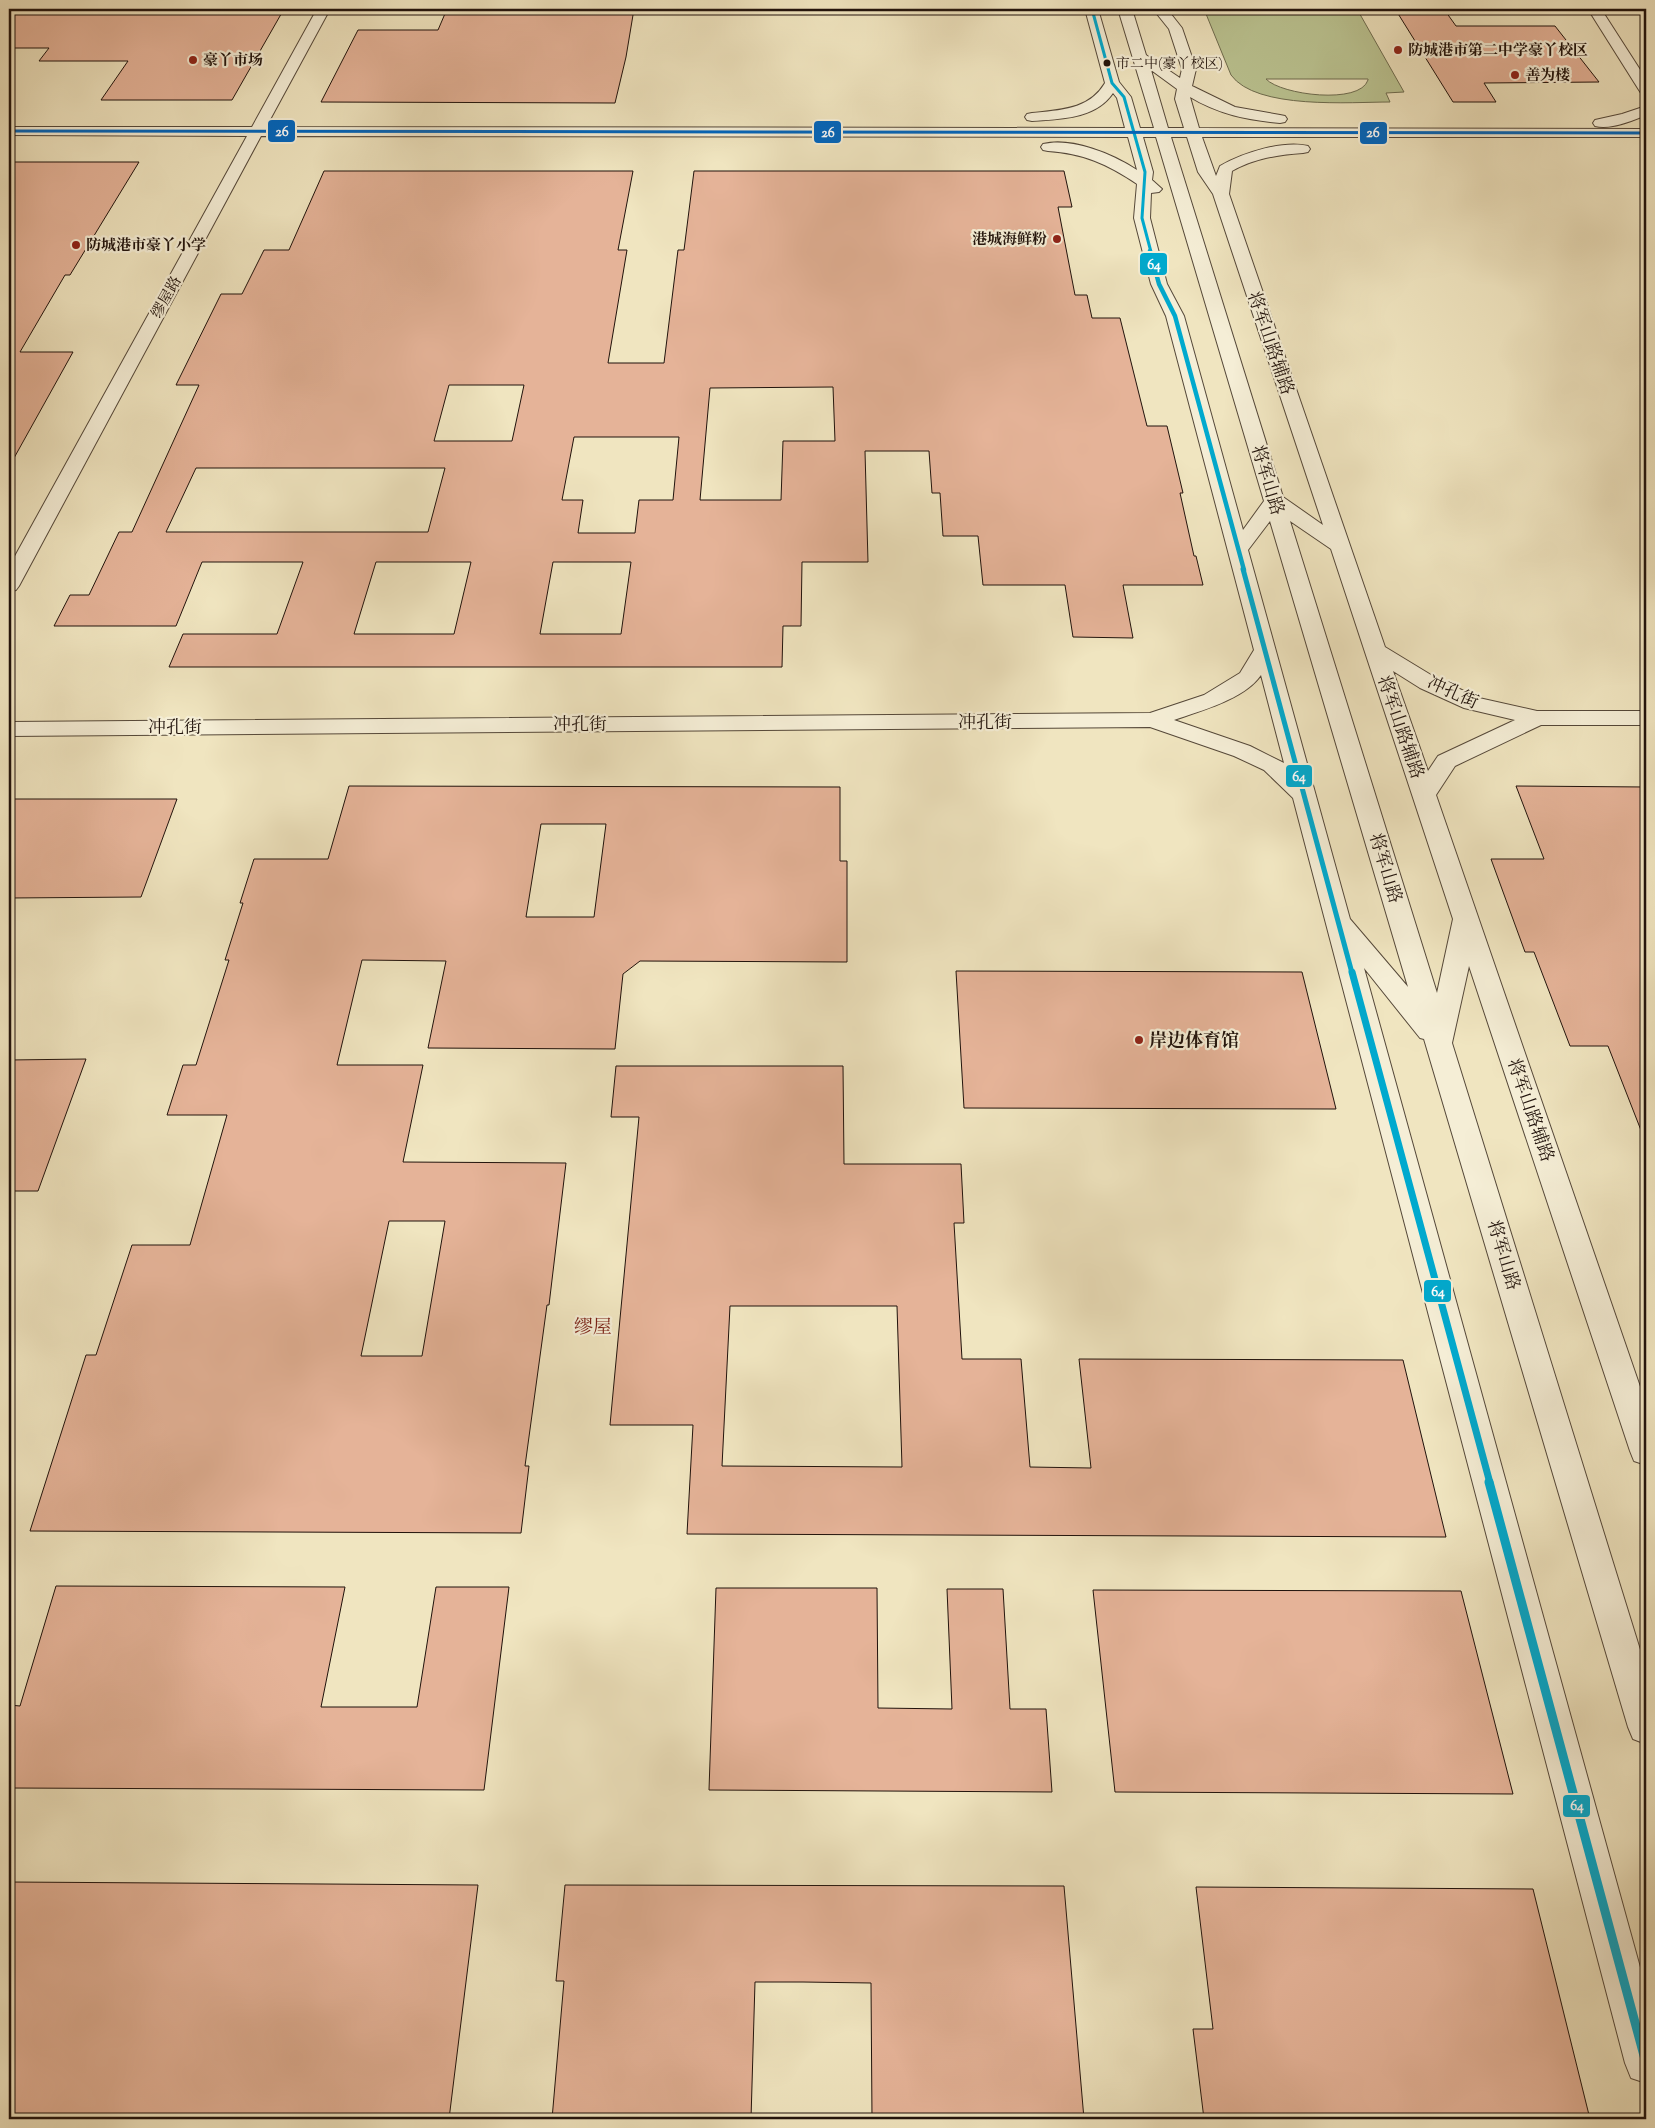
<svg xmlns="http://www.w3.org/2000/svg" width="1655" height="2128" viewBox="0 0 1655 2128" font-family="'Sorts Mill Goudy','Noto Serif SC',serif">
  <style>
    .green { fill: #bbc492; stroke: #6e6c4f; fill-rule: evenodd }
    .building { fill: #e5b398; stroke: #21130c; fill-rule: evenodd }
    .lines { fill: none; stroke-linecap: round; stroke-linejoin: round }
    .minor-casing { stroke: #554839; stroke-width: 2 }
    .minor { fill: #f5eed6; fill-rule: evenodd }
    .bus-1-far4-casing { stroke: #f5eed6; stroke-width: 5 }
    .bus-1-far3-casing { stroke: #f5eed6; stroke-width: 7 }
    .bus-1-far2-casing { stroke: #f5eed6; stroke-width: 8 }
    .bus-1-far1-casing { stroke: #f5eed6; stroke-width: 11 }
    .bus-1-casing { stroke: #f5eed6; stroke-width: 12 }
    .bus-2-casing { stroke: #f5eed6; stroke-width: 5 }
    .bus-1-far4 { stroke: #00a9ce; stroke-width: 3 }
    .bus-1-far3 { stroke: #00a9ce; stroke-width: 4.5 }
    .bus-1-far2 { stroke: #00a9ce; stroke-width: 5 }
    .bus-1-far1 { stroke: #00a9ce; stroke-width: 7 }
    .bus-1 { stroke: #00a9ce; stroke-width: 9 }
    .bus-2 { stroke: #0065bd; stroke-width: 3 }
    .poi-dot { fill: #8f2418; stroke: #f5eed6; stroke-width: 2 }
    .bus-dot { fill: #21130c; stroke: #f5eed6; stroke-width: 2 }
    .labels { text-anchor: middle; stroke-width: 4.5; stroke-linejoin: round; paint-order: stroke }
    .far-bus-label { font-size: 14px; fill: #21130c; stroke: #f5eed6; text-anchor: start }
    .far-poi-label { font-size: 15px; font-weight: bold; fill: #21130c; stroke: #f5eed6; text-anchor: start }
    .far-street-label { font-size: 15px; fill: #21130c; stroke: #f5eed6 }
    .street-label { font-size: 18px; fill: #21130c; stroke: #f5eed6 }
    .poi-label { font-size: 18px; font-weight: bold; fill: #21130c; stroke: #f5eed6; text-anchor: start }
    .neighbourhood-label { font-size: 19px; fill: #7a1f14; stroke: #f5eed6 }
    .line-badge { stroke: #f5eed6; stroke-width: 2 }
    .badge-label { font-size: 14px; text-anchor: middle; font-weight: bold; fill: #fff }
  </style>
  <rect width="100%" height="100%" fill="#f0e5c0"/>
  <filter id="stains"><feTurbulence type="fractalNoise" baseFrequency=".004" numOctaves="4"/><feColorMatrix values="0 0 0 0 .2 0 0 0 0 .09 0 0 0 0 .02 0 0 0 .5 -.17"/></filter>
  <radialGradient id="worn" r=".72"><stop offset=".6" stop-color="#630" stop-opacity="0"/><stop offset="1" stop-color="#630" stop-opacity=".3"/></radialGradient>
  <!-- green -->
  <path class="green" d="M1204,9H1357L1404,92L1386,93L1390,102C1351,102 1256,110 1231,75ZM1266,79H1368V80C1360,105 1281,95 1266,79Z"/>
  <!-- building -->
  <g class="building">
    <polygon points="9,9 284,9 232,100 101,100 128,61 39,61 49,48 9,48"/>
    <polygon points="447,9 634,9 626,57 615,103 321,102 358,30 438,30"/>
    <polygon points="1397,12 1446,12 1456,26 1555,26 1599,82 1484,83 1496,102 1453,102"/>
    <polygon points="9,162 139,162 70,275 65,275 20,352 73,352 9,467"/>
    <path d="M324,171H633L618,250H627L608,363H664L678,250H684L694,171H1064L1072,207H1058L1075,295H1087L1092,318H1120L1147,426H1167L1183,493H1180L1194,556H1196L1203,585H1123L1133,638L1073,637L1065,585H983L978,536H943L940,493H932L929,451H865L868,562H802L801,626H783L782,667H169L183,634H277L303,562H202L176,626H54L70,595H89L119,532H132L199,385H176L221,294H242L264,250H289ZM449,385H524L512,441H434ZM833,387L835,441H783L781,500H700L710,388ZM574,437H679L673,500H639L635,533H578L583,500H562ZM196,468H445L428,532H166ZM376,562H471L454,634H354ZM553,562H631L621,634H540Z"/>
    <path d="M349,786L840,787V861H847V962L640,961L623,974L615,1049L428,1048L446,961L362,960L337,1065H423L403,1162L566,1163L549,1305H547L525,1466H529L521,1533L30,1531L86,1355H96L132,1245H190L227,1115H167L183,1065H196L229,960H225L243,903H240L254,859H328ZM541,824H606L594,917H526ZM389,1221H445L422,1356H361Z"/>
    <polygon points="1516,786 1646,787 1646,1137 1644,1138 1608,1046 1570,1046 1534,952 1525,952 1491,859 1544,859"/>
    <polygon points="9,799 177,799 141,897 9,898"/>
    <polygon points="956,971 1302,972 1336,1109 964,1108"/>
    <polygon points="86,1059 38,1191 9,1191 9,1060"/>
    <path d="M616,1066H843L844,1164H961L964,1223H954L962,1359H1021L1030,1467L1091,1468L1079,1359L1403,1360L1446,1537L687,1534L693,1425H610L639,1117H611ZM730,1306H897L902,1467L722,1466Z"/>
    <polygon points="56,1586 345,1587 321,1707 417,1707 436,1587 509,1587 484,1790 9,1788 9,1705 20,1706"/>
    <polygon points="716,1588 877,1588 878,1708 952,1709 947,1589 1003,1589 1010,1709 1046,1709 1052,1792 709,1790"/>
    <polygon points="1093,1590 1461,1591 1513,1794 1115,1792"/>
    <polygon points="9,1882 478,1885 449,2119 9,2119"/>
    <polygon points="565,1885 1064,1886 1084,2119 872,2119 871,1983 803,1982 755,1982 751,2119 552,2119 564,1981 556,1981"/>
    <polygon points="1196,1887 1533,1889 1590,2119 1204,2119 1193,2029 1213,2029"/>
  </g>
  <g class="lines">
    <defs>
      <g id="minor">
        <path d="M317,9H330L266,127L1125,128L1117,98L1113,93C1096,119 1060,119 1032,121L1027,120L1025,117L1027,114L1032,113C1060,110 1089,110 1105,83L1085,9H1098L1119,82L1131,97L1140,128H1154L1118,9H1132L1146,55L1180,78L1182,69L1169,29L1153,9H1167L1182,28L1196,69L1192,86L1235,107L1280,115L1285,116L1287,119L1285,122L1280,123C1247,120 1218,114 1190,97L1199,128L1646,129V137H1202L1216,176L1220,166C1242,153 1283,140 1308,146L1310,149L1308,152L1303,153C1278,155 1255,158 1232,171L1229,194L1385,647L1436,678L1479,698L1537,711H1646V725H1541L1455,766L1436,795L1646,1404V1465L1634,1461L1630,1451L1469,966L1452,1043L1646,1669V1744L1633,1739L1628,1727L1424,1039L1420,1038L1364,968L1646,1989V2083L1631,2078L1625,2063L1293,798L1264,770L1234,756L1150,727L9,736V722L1150,713L1204,695L1240,673L1254,650L1166,316L1151,284L1134,218L1137,184C1108,164 1082,153 1048,151L1043,150L1041,147L1043,144C1072,137 1113,154 1137,170L1128,137L261,136L19,586L16,590L9,592V567L247,136L9,135V127H252ZM1151,70L1177,89L1175,99L1184,128H1168ZM1143,137H1156L1264,501L1243,530L1184,316L1167,284L1150,218L1151,193L1159,192L1162,189L1152,180L1153,172ZM1171,137H1187L1198,172L1213,194L1323,525L1283,497ZM1270,521L1408,987L1350,919L1248,550ZM1290,521L1331,549L1453,919L1437,993ZM1393,671L1420,688L1464,708L1515,720L1438,756L1428,771ZM1261,675L1284,763L1250,746L1174,720C1200,711 1245,699 1261,675Z"/>
        <polygon points="1588,9 1601,9 1646,79 1646,94 1641,93 1639,90"/>
        <path d="M1646,106V115C1632,121 1610,130 1595,126L1593,123L1595,120L1622,114Z"/>
      </g>
    </defs>
    <!-- minor casing -->
    <use href="#minor" class="minor-casing"/>
    <!-- minor -->
    <use href="#minor" class="minor"/>
    <defs>
      <polyline id="bus-1-far4" points="1092,9 1112,83 1124,97 1145,172 1142,218 1151,252"/>
      <polyline id="bus-1-far3" points="1150,251 1159,284 1175,316 1244,570"/>
      <polyline id="bus-1-far2" points="1243,569 1352,973"/>
      <polyline id="bus-1-far1" points="1352,972 1490,1483"/>
      <polyline id="bus-1" points="1489,1482 1646,2063"/>
      <polyline id="bus-2" points="9,131 1646,133"/>
    </defs>
    <!-- bus-1-far4 casing -->
    <use href="#bus-1-far4" class="bus-1-far4-casing"/>
    <!-- bus-1-far3 casing -->
    <use href="#bus-1-far3" class="bus-1-far3-casing"/>
    <!-- bus-1-far2 casing -->
    <use href="#bus-1-far2" class="bus-1-far2-casing"/>
    <!-- bus-1-far1 casing -->
    <use href="#bus-1-far1" class="bus-1-far1-casing"/>
    <!-- bus-1 casing -->
    <use href="#bus-1" class="bus-1-casing"/>
    <!-- bus-2 casing -->
    <use href="#bus-2" class="bus-2-casing"/>
    <!-- bus-1-far4 -->
    <use href="#bus-1-far4" class="bus-1-far4"/>
    <!-- bus-1-far3 -->
    <use href="#bus-1-far3" class="bus-1-far3"/>
    <!-- bus-1-far2 -->
    <use href="#bus-1-far2" class="bus-1-far2"/>
    <!-- bus-1-far1 -->
    <use href="#bus-1-far1" class="bus-1-far1"/>
    <!-- bus-1 -->
    <use href="#bus-1" class="bus-1"/>
    <!-- bus-2 -->
    <use href="#bus-2" class="bus-2"/>
  </g>
  <!-- markers -->
  <g class="poi-dot">
    <circle cx="1398" cy="50" r="5"/>
    <circle cx="193" cy="60" r="5"/>
    <circle cx="1515" cy="75" r="5"/>
    <circle cx="1057" cy="239" r="5"/>
    <circle cx="76" cy="245" r="5"/>
    <circle cx="1139" cy="1040" r="5"/>
  </g>
  <circle class="bus-dot" cx="1107" cy="63" r="4.5"/>
  <g class="labels">
    <!-- far-bus labels -->
    <g class="far-bus-label">
      <text x="1116" y="68">市二中(豪丫校区)</text>
    </g>
    <!-- far-poi labels -->
    <g class="far-poi-label">
      <text x="1408" y="55">防城港市第二中学豪丫校区</text>
      <text x="203" y="65">豪丫市场</text>
      <text x="1525" y="80">善为楼</text>
      <text x="1047" y="244" text-anchor="end">港城海鲜粉</text>
      <text x="86" y="250">防城港市豪丫小学</text>
    </g>
    <!-- far-street labels -->
    <g class="far-street-label">
      <text transform="translate(166 297) rotate(-61)" y="5">缪屋路</text>
    </g>
    <!-- street labels -->
    <g class="street-label">
      <text transform="translate(1271 343) rotate(71)" y="6">将军山路辅路</text>
      <text transform="translate(1268 480) rotate(73)" y="6">将军山路</text>
      <text transform="translate(1453 692) rotate(24)" y="6">冲孔街</text>
      <text x="985" y="728">冲孔街</text>
      <text x="580" y="730">冲孔街</text>
      <text x="175" y="733">冲孔街</text>
      <text transform="translate(1401 727) rotate(71)" y="6">将军山路辅路</text>
      <text transform="translate(1386 868) rotate(73)" y="6">将军山路</text>
      <text transform="translate(1531 1110) rotate(71)" y="6">将军山路辅路</text>
      <text transform="translate(1504 1255) rotate(73)" y="6">将军山路</text>
    </g>
    <!-- poi labels -->
    <g class="poi-label">
      <text x="1149" y="1046">岸边体育馆</text>
    </g>
    <!-- neighbourhood labels -->
    <g class="neighbourhood-label">
      <text x="593" y="1333">缪屋</text>
    </g>
  </g>
  <g class="line-badge">
    <rect x="267" y="119" width="29" height="24" rx="5" fill="#0065bd"/>
    <rect x="813" y="120" width="29" height="24" rx="5" fill="#0065bd"/>
    <rect x="1359" y="121" width="29" height="24" rx="5" fill="#0065bd"/>
    <rect x="1139" y="252" width="29" height="24" rx="5" fill="#00a9ce"/>
    <rect x="1285" y="764" width="28" height="24" rx="5" fill="#00a9ce"/>
    <rect x="1423" y="1279" width="29" height="24" rx="5" fill="#00a9ce"/>
    <rect x="1562" y="1794" width="29" height="24" rx="5" fill="#00a9ce"/>
  </g>
  <g class="badge-label">
    <text x="282" y="136">26</text>
    <text x="828" y="137">26</text>
    <text x="1373" y="137">26</text>
    <text x="1154" y="269">64</text>
    <text x="1299" y="781">64</text>
    <text x="1438" y="1296">64</text>
    <text x="1577" y="1810">64</text>
  </g>
  <!-- margin -->
  <rect width="1655" height="2128" fill="none" stroke="#f0e5c0" stroke-width="30"/>
  <rect x="10" y="10" width="1635" height="2108" fill="none" stroke="#21130c" stroke-width="2.5"/>
  <rect x="15" y="15" width="1625" height="2098" fill="none" stroke="#21130c"/>
  <rect width="100%" height="100%" filter="url(#stains)"/>
  <rect width="100%" height="100%" fill="url(#worn)"/>
</svg>
